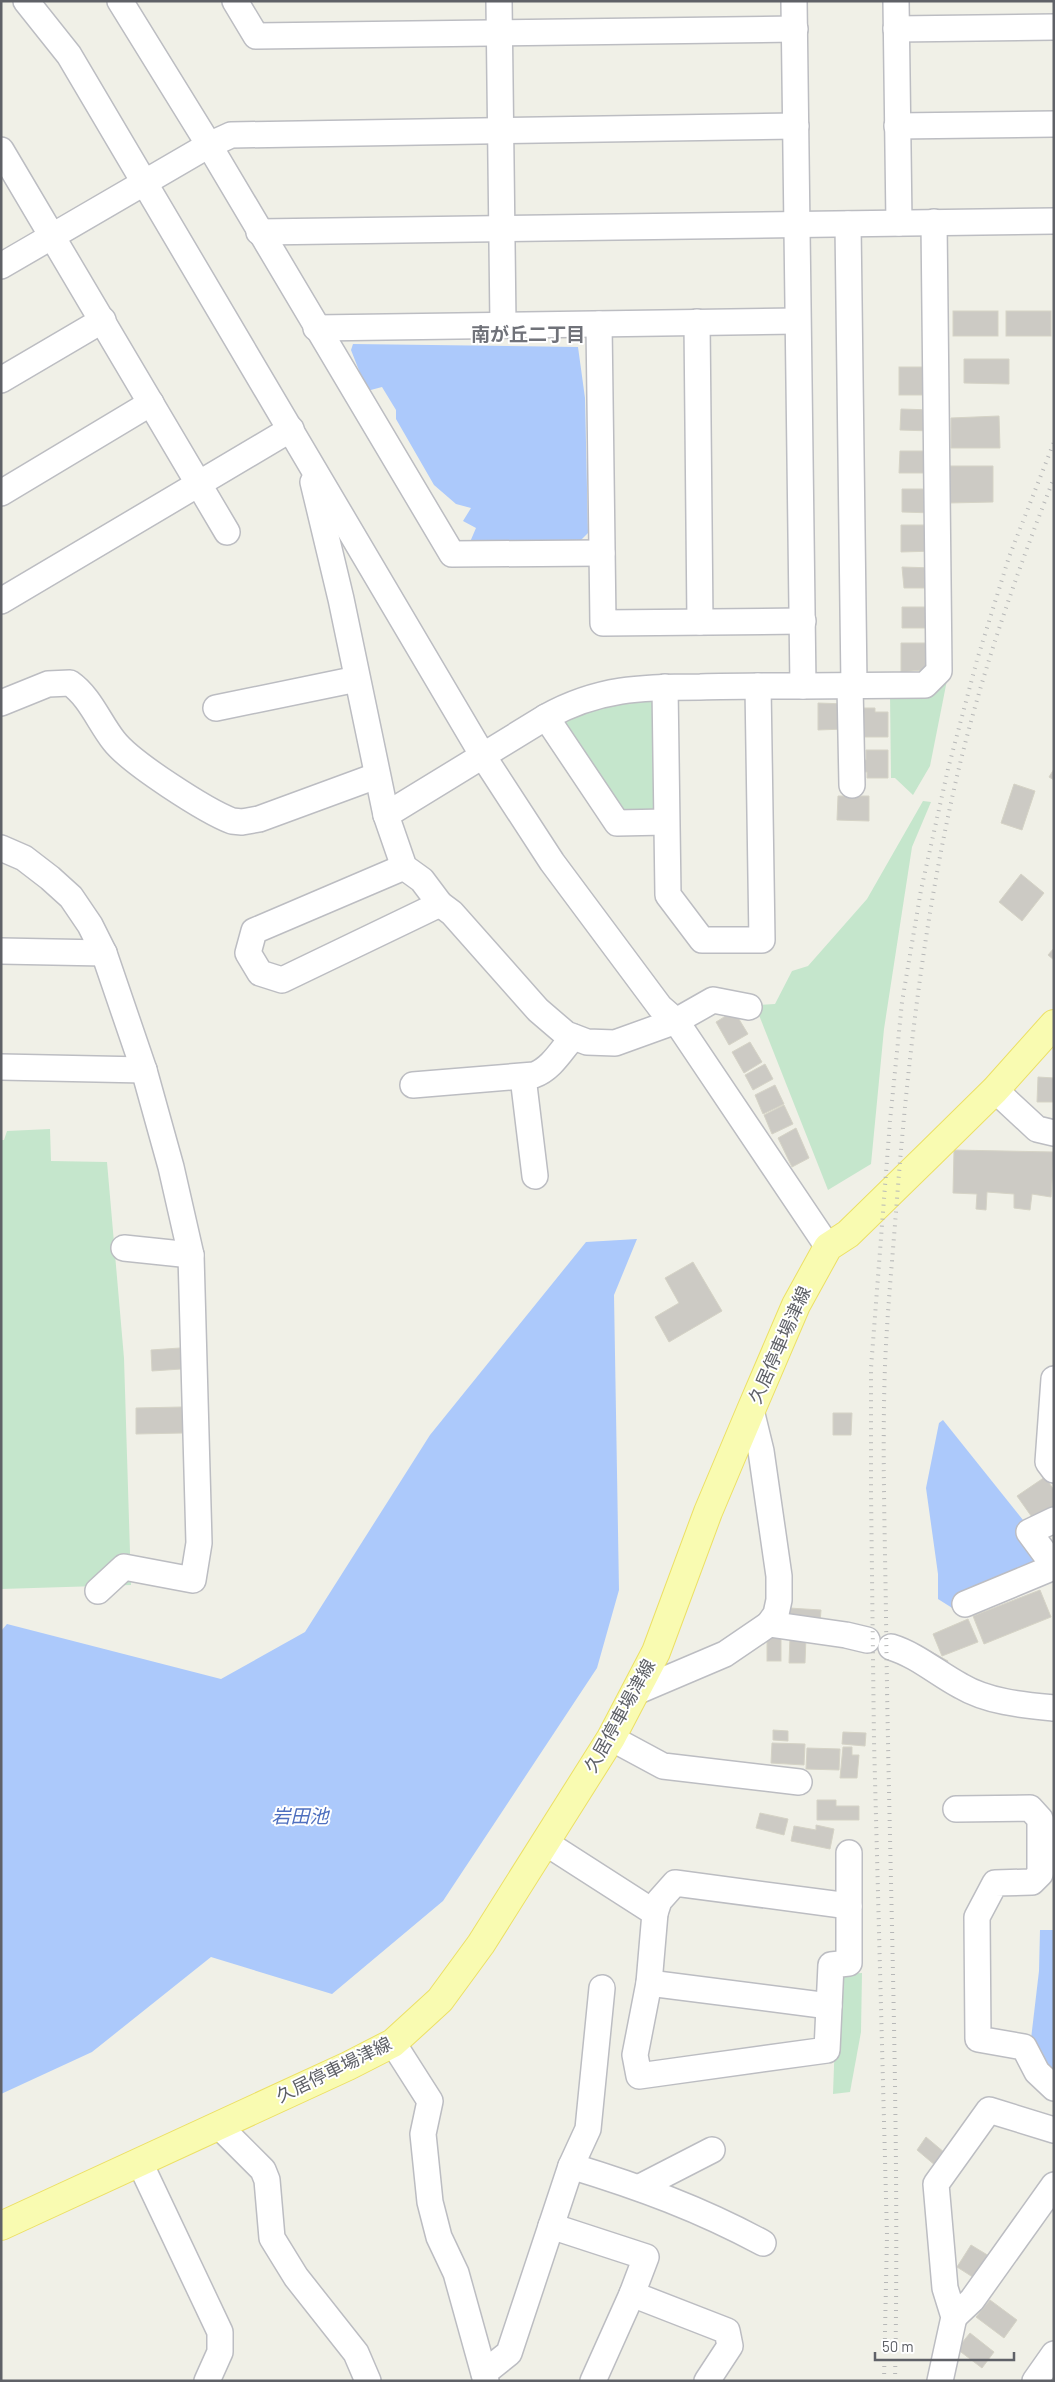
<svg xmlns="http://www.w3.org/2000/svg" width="1055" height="2382" viewBox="0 0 1055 2382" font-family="Barlow,'Noto Sans JP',sans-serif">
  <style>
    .green { fill: #c5e6cc }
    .water { fill: #acc9fb }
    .building { fill: #cccac4; stroke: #d5d3c6 }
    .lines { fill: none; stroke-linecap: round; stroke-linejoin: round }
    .minor-casing { stroke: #bcbdc2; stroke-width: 28 }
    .major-casing { stroke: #ece065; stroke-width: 30 }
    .minor { stroke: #fff; stroke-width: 25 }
    .major { stroke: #f9fbb1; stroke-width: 28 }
    .rail { stroke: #b7b8b8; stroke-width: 4; stroke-dasharray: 1 6; stroke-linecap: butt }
    .labels { text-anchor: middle; stroke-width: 4; stroke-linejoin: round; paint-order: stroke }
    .street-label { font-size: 18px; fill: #5f6167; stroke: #fff }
    .neighbourhood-label { font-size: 19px; font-weight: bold; fill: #707279; stroke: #fff }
    .water-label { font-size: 19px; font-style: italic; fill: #4e6fbf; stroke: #fff }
  </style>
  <rect width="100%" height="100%" fill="#f0f0e7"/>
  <!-- green -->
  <g class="green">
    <polygon points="948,675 930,766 913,795 895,778 891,778 890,694"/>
    <polygon points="646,696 657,706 657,804 649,813 629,814 617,807 564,728 568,714"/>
    <polygon points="923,801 931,802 912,847 884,1029 871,1164 828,1190 755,1005 775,1004 792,971 808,966 867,899"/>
    <polygon points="50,1129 51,1161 107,1162 124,1358 131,1585 1,1589 1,1140 4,1140 7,1131"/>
    <polygon points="862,1973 861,2032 850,2092 833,2094 837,1982 844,1974"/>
  </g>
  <!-- water -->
  <g class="water">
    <polygon points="353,344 578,347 585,398 588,533 580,541 470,542 476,528 463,521 471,508 456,504 434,485 396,419 396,410 382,387 367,391 351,350"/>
    <polygon points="637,1239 614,1295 619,1590 597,1668 443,1901 332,1994 211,1957 92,2052 1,2094 1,1631 7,1624 221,1679 305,1632 430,1435 586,1242"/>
    <polygon points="943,1420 1027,1525 1045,1560 957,1611 938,1599 938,1574 926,1488 939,1423"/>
    <polygon points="1040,1930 1054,1930 1054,2074 1045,2065 1031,2039 1039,1971"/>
  </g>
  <!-- building -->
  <g class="building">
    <rect x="953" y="311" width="45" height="25"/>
    <rect x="1006" y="311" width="45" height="25"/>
    <polygon points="964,359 1009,359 1009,384 964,383"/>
    <rect x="899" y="367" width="32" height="28"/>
    <polygon points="901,409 932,410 932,431 900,430"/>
    <polygon points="999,416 1000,448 951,448 951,418"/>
    <polygon points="900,451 933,451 933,473 899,473"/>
    <polygon points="948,466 993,466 993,502 948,503"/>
    <polygon points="902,489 934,489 934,513 902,512"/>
    <polygon points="901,525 927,525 935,551 901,552"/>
    <polygon points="902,567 934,568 934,588 904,588"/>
    <polygon points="902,607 932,607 931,628 902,628"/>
    <polygon points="901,643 927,643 933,669 901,672"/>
    <polygon points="818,703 846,704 844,729 818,730"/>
    <polygon points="861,708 875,708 875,712 888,712 888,737 861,737"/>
    <polygon points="866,750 888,750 888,778 867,778 867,772 861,772 861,760 866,760"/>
    <polygon points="1054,769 1054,780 1049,777"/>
    <polygon points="1014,784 1035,791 1022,830 1001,823"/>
    <polygon points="838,796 869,796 869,821 837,820"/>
    <polygon points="1021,874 1044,893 1022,921 999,902"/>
    <polygon points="1054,948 1054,960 1048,955"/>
    <polygon points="734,1011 748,1034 729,1045 716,1022"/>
    <polygon points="750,1042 762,1062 744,1073 732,1052"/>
    <polygon points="765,1064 773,1079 753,1090 745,1075"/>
    <polygon points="1038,1077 1054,1078 1054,1102 1037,1102"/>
    <polygon points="775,1085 784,1104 763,1114 755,1095"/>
    <polygon points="784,1105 793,1124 772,1134 764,1115"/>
    <polygon points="796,1128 809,1158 792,1167 778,1138"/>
    <polygon points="954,1150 1054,1152 1051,1197 1032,1194 1030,1210 1014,1208 1014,1194 987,1192 986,1210 976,1209 977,1194 953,1193"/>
    <polygon points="693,1262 722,1311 669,1342 655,1317 679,1303 665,1278"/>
    <polygon points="180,1348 181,1369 152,1371 151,1350"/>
    <polygon points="182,1407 183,1433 136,1434 136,1408"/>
    <polygon points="833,1413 852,1413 851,1435 833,1435"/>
    <polygon points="1045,1477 1054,1490 1054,1507 1034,1520 1017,1496"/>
    <polygon points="1040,1590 1051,1617 984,1644 973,1616"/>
    <polygon points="789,1608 821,1610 820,1623 788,1621"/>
    <polygon points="968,1619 978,1642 942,1656 933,1634"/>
    <polygon points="790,1637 806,1637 805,1663 789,1663"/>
    <rect x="767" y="1638" width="14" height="23"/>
    <polygon points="930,1651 948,1661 945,1667 927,1657"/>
    <polygon points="773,1730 788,1731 788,1741 773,1740"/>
    <polygon points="843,1732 866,1733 865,1746 842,1744"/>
    <polygon points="772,1743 805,1744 804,1765 771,1763"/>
    <polygon points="843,1747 852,1747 852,1755 859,1755 857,1778 840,1778"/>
    <polygon points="807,1748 840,1749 839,1770 806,1769"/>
    <polygon points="817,1800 836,1800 836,1806 859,1806 859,1820 817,1820"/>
    <polygon points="760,1813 788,1819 784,1835 756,1828"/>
    <polygon points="816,1825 834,1829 830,1849 791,1841 794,1826 816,1830"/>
    <polygon points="926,2137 945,2153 936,2166 917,2150"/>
    <polygon points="971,2245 994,2259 979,2281 957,2267"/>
    <polygon points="990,2300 1017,2320 1004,2338 976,2317"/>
    <polygon points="970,2333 994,2352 982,2368 957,2349"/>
  </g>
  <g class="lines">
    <defs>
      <g id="minor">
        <polyline points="26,1 69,55 483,756 552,862 660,1007 676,1021 828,1247"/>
        <polyline points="120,1 209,145 452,554 602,553"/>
        <polyline points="235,1 256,36 795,29"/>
        <polyline points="499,1 503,324"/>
        <polyline points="896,1 899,223"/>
        <polyline points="896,29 1054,27"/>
        <polyline points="897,126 1054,124"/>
        <polyline points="1,150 227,532"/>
        <polyline points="848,224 854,685"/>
        <polyline points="259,232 1054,221"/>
        <polyline points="1,266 209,145 231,135 796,126"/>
        <polyline points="697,322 700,622"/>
        <polyline points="599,324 603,623 803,621"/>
        <polyline points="316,328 797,321"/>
        <polyline points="1,380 103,320"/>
        <polyline points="313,482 341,599 386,815 404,867 422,880 440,904 452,913 538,1010 566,1034 587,1042 615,1043 676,1021 713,1000 749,1007"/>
        <polyline points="1,493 151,403"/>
        <polyline points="1,601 291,429"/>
        <polyline points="803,686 925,685 939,671 934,222"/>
        <polyline points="850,686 852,785"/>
        <polyline points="665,687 668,895 702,940 762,940 758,686"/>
        <path d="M1,703L48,684L70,683C90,697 99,722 114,741C131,763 206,811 232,821L242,822L259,819L376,776"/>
        <polyline points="216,708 357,679"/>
        <polyline points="546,717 617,823 666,822"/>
        <path d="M386,815L546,717C598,688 642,687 700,687C735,686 769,686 803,686L794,1"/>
        <polyline points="1,848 24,858 50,878 71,897 90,925 104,953 144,1070 171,1167 191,1255 199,1543 193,1580 124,1567 98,1591"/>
        <polyline points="404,867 254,931 248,953 260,973 282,980 440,904"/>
        <polyline points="1,951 104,953"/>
        <polyline points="1,1067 144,1070"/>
        <polyline points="523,1077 535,1176"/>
        <path d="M413,1085L534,1075C551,1069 561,1051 573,1037"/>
        <polyline points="995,1090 1037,1129 1054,1133"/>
        <polyline points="124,1248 191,1255"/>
        <polyline points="1054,1379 1048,1462 1054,1470"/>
        <polyline points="751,1410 761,1451 779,1576 779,1600 776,1614 769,1624"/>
        <polyline points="1054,1520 1029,1532 1054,1566"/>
        <polyline points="965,1604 1054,1567"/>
        <path d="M891,1647C917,1655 938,1674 961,1686C988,1702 1023,1705 1054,1708"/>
        <polyline points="638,1691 725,1654 769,1624 846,1635 867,1640"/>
        <polyline points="611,1738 663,1766 799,1782"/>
        <polyline points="956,1809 1030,1808 1040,1819 1040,1874 1032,1882 995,1883 977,1917 978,2039 1024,2047 1037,2072 1054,2088"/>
        <polyline points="546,1843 655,1913 649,1983 635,2055 639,2076 827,2050 831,1965 849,1963 849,1853"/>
        <polyline points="655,1913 659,1901 675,1883 849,1906"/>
        <polyline points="649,1983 829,2006"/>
        <polyline points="393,2043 430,2101 423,2134 430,2202 439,2237 456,2273 486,2381"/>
        <polyline points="219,2126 263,2170 267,2180 272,2238 296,2277 356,2353 368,2381"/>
        <polyline points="140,2163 220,2332 220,2352 207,2381"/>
        <path d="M571,2166C640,2187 700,2209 763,2243"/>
        <polyline points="640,2187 712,2150"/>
        <polyline points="551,2226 646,2257 632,2294 593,2381"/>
        <polyline points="632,2294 727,2331 730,2346 707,2381"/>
        <polyline points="954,2317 972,2300 1054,2185"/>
        <polyline points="484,2373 509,2353 571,2166 588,2129 602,1988"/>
        <polyline points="940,2381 954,2317 945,2288 936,2184 989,2110 1054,2130"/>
        <polyline points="1035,2381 1054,2354"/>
      </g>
      <polyline id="major" points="1,2226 348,2066 393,2043 440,2000 481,1944 611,1738 656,1652 708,1512 751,1410 796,1305 828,1247 848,1234 932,1152 995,1090 1054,1024"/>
    </defs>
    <!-- minor casing -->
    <use href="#minor" class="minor-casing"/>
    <!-- major casing -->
    <use href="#major" class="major-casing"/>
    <!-- minor -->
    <use href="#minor" class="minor"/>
    <!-- major -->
    <use href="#major" class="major"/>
    <!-- rail -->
    <g class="rail">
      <polyline points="884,2381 887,2235 874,1741 871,1490 871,1368 890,1121 902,1002 921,890 948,769 977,660 1009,557 1054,442"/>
      <path d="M895,2381C900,2126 889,1872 886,1617C885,1534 882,1450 885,1366C887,1315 892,1263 896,1212C907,1065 924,916 958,772C982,672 1016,574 1054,478"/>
    </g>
  </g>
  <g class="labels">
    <!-- street labels -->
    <g class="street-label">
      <text transform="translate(780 1345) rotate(-66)" y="6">久居停車場津線</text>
      <text transform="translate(620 1716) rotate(-61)" y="6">久居停車場津線</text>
      <text transform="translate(334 2070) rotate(-26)" y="6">久居停車場津線</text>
    </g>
    <!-- neighbourhood labels -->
    <g class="neighbourhood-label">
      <text x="528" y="341">南が丘二丁目</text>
    </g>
    <!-- water labels -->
    <g class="water-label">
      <text x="300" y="1823">岩田池</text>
    </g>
  </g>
  <!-- border -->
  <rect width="1055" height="2382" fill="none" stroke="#5f6167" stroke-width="5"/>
  <!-- scale -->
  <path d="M875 2352v8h139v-8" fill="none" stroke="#5f6167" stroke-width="2.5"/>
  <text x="882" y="2352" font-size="15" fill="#5f6167" stroke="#ffffff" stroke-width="4" paint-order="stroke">50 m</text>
</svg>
